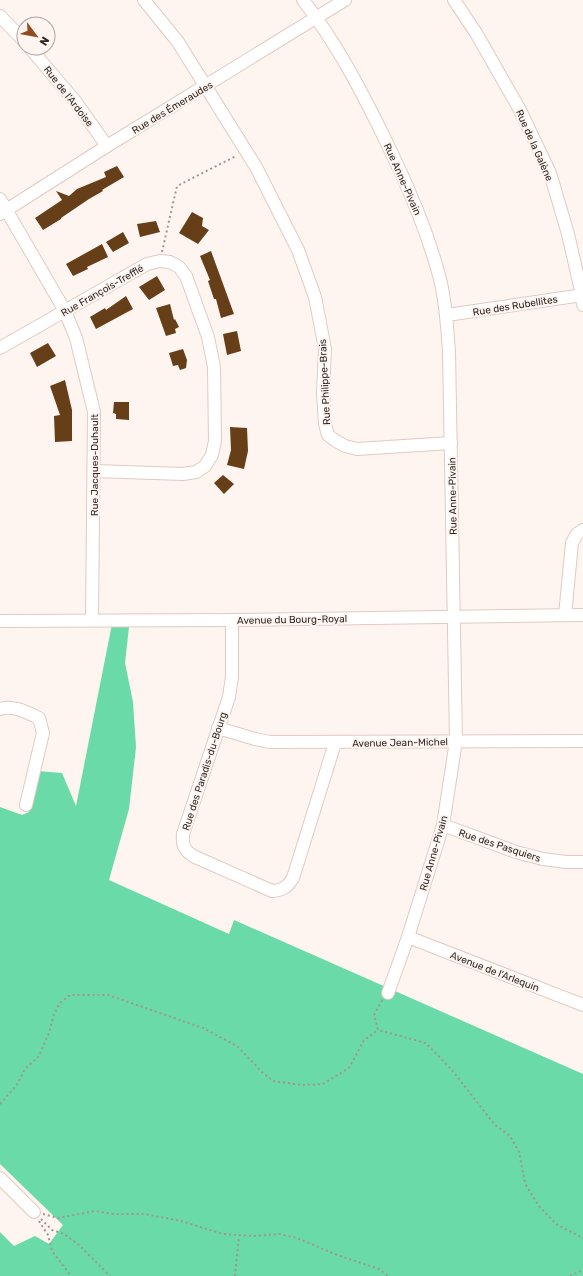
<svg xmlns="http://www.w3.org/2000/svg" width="583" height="1276" viewBox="0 0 583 1276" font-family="Rubik,sans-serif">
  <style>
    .forest { fill: #6adba8 }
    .building { fill: #663e17 }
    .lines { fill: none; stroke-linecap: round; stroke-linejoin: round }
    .minor-casing { stroke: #e1cac0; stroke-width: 14 }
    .path { stroke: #9f9692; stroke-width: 2; stroke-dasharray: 2 3; stroke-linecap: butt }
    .minor { stroke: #fff; stroke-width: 12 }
    .labels { text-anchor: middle; stroke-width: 4; stroke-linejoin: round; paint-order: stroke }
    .street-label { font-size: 10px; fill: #302824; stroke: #fef5f1 }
  </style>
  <rect width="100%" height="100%" fill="#fef5f1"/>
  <!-- forest -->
  <polygon class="forest" points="112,624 129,627 125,663 133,702 136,747 129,809 109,880 229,934 234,920 583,1074 583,1276 0,1276 0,1232 14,1246 35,1236 49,1244 63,1225 0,1164 0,807 22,815 29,812 38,771 62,773 76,806"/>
  <!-- building -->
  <g class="building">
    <polygon points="117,166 124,177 102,190 103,191 89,199 61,218 61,219 43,230 35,218 62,200 56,191 69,196 77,189 106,177 104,172"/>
    <polygon points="192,212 203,218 202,226 209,230 198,244 179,233"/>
    <polygon points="156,221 160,232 140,237 137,224"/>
    <polygon points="123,232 129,243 113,252 106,242"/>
    <polygon points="102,244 108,257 87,267 88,269 73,276 66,264"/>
    <polygon points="211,251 234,314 221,318 216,299 214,299 208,281 210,280 200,256"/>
    <polygon points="157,276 165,290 149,300 139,287"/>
    <polygon points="126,296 133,309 96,329 90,317 105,308 106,310"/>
    <polygon points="170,304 174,320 175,319 179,327 175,329 176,333 166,336 156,308"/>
    <polygon points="237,331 241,351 227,355 223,334"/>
    <polygon points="48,343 56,356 37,367 30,353"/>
    <polygon points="183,349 187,360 186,368 180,370 178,365 173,366 169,353"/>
    <polygon points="65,380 72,410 72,441 55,442 54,416 60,415 50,386"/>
    <polygon points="114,402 129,402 129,420 116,419 116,414 113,413"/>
    <polygon points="230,427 247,428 248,451 244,469 227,465 231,450"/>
    <polygon points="223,475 234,484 224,494 214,483"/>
  </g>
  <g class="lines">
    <defs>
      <g id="minor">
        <polyline points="144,0 178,42 256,167 298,250 315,297 325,349 323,393 325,424 328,435 336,441 345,446 357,449 451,443"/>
        <path d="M303,0C335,41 360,88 383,135C406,182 427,229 440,279C446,302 447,327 449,351L456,741L443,825L408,937L388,993"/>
        <polyline points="454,0 476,33 520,110 550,173 568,234 582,295 583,305"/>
        <polyline points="0,16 24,41"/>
        <polyline points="30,48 75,101 107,146"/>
        <polyline points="0,199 65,311 76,338 94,412 92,620"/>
        <polyline points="0,214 107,146 345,0"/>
        <polyline points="447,315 583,295"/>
        <polyline points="0,348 147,264 160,261 170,262 179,267 186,276 208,337 214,367 215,441 212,455 205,466 196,472 183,474 94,471"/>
        <polyline points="565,615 572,543 577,534 583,530"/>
        <path d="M232,620V677L229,697L183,834C182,845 184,850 193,856L272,891C284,890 287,887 293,878L335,743"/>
        <polyline points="0,621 232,620 583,615"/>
        <path d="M0,709C14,705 26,712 39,718L43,733L26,805"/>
        <polyline points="218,728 255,739 270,742 583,741"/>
        <polyline points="443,825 516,852 543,859 566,862 583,862"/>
        <polyline points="408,937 583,1005"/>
        <polyline points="0,1178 34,1212"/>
      </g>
    </defs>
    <!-- minor casing -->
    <use href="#minor" class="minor-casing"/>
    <!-- path -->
    <g class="path">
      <polyline points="162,252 177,186 236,156"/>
      <polyline points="382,1000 374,1015 378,1030 426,1043 452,1070 495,1125 510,1136 519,1152 525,1183 538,1205 556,1224 583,1238"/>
      <polyline points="0,1104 16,1086 25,1069 39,1056 49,1033 54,1014 60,1003 70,995 108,995 203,1028 237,1046 263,1073 273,1081 302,1085 323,1084 349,1068 364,1040 378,1030"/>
      <polyline points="43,1214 58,1218 95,1211 113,1214 144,1214 181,1221 223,1234 254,1236 279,1234 297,1238 337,1255 379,1269 388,1276"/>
      <polyline points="41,1219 52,1230 64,1234 79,1245 110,1276"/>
      <polyline points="39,1221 48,1235 52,1251 71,1276"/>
      <polyline points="235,1276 239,1236"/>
      <polyline points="570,1276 583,1270"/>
    </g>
    <!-- minor -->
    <use href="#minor" class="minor"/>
  </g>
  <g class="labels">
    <!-- street labels -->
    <g class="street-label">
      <text transform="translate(69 96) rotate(52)" y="4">Rue de l'Ardoise</text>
      <text transform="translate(172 107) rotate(-31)" y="4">Rue des Émeraudes</text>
      <text transform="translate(535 145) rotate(66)" y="4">Rue de la Galène</text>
      <text transform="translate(403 179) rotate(66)" y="4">Rue Anne-Pivain</text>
      <text transform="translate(102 290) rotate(-30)" y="4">Rue François-Trefflé</text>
      <text transform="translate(515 305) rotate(-9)" y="4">Rue des Rubellites</text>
      <text transform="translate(324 382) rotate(-93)" y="4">Rue Philippe-Brais</text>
      <text transform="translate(94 465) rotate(-90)" y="4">Rue Jacques-Duhault</text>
      <text transform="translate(452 496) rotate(-91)" y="4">Rue Anne-Pivain</text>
      <text transform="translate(292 619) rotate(-1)" y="4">Avenue du Bourg-Royal</text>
      <text transform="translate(400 742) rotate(-1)" y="4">Avenue Jean-Michel</text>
      <text transform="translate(204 771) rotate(-72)" y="4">Rue des Paradis-du-Bourg</text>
      <text transform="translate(500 845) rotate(18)" y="4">Rue des Pasquiers</text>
      <text transform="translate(433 853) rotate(-74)" y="4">Rue Anne-Pivain</text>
      <text transform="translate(495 971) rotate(21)" y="4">Avenue de l'Arlequin</text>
    </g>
  </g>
  <!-- north arrow -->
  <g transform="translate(36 36) rotate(122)"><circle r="19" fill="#fef5f1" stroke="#aca39f"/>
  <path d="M0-3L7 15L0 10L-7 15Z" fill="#904d1e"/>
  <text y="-6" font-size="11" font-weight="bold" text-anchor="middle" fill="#302824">N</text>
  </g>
</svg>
